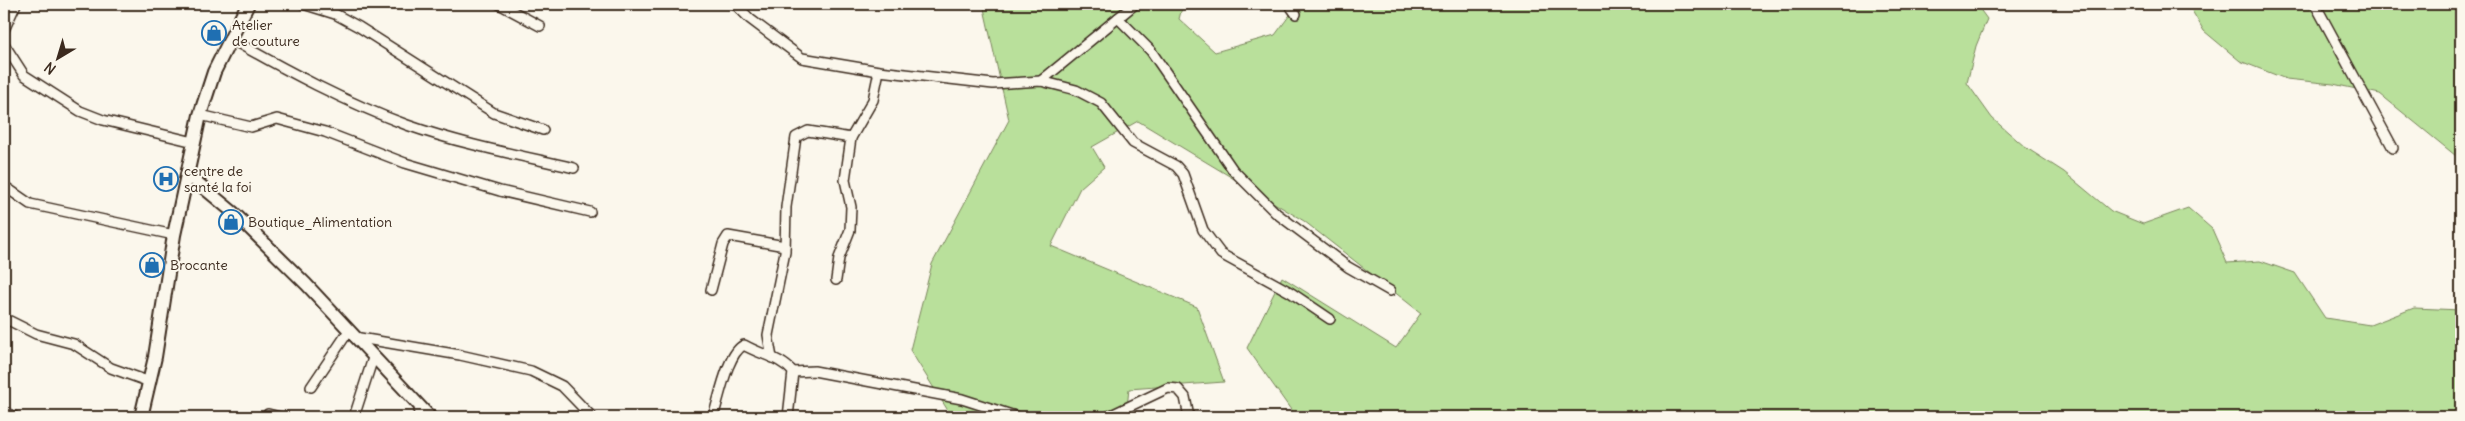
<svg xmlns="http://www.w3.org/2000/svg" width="2465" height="421" viewBox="0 0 2465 421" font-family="Delius,sans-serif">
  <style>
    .green { fill: #b9e09b; stroke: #7a855c }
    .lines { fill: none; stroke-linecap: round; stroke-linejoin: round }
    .minor-casing { stroke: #3b2a1e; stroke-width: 12 }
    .tertiary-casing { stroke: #3b2a1e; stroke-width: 15 }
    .secondary-casing { stroke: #3b2a1e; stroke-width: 16 }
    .minor { stroke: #fbf7ec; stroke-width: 9 }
    .tertiary { stroke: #fbf7ec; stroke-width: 11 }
    .secondary { stroke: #fbf7ec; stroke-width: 12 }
    .labels { text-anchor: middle; stroke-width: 4; stroke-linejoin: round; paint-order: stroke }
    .poi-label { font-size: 14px; fill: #3b2a1e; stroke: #fbf7ec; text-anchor: start }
  </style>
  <rect width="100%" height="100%" fill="#fbf7ec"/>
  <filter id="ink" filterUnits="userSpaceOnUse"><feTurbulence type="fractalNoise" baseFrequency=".02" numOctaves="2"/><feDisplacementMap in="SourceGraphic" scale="10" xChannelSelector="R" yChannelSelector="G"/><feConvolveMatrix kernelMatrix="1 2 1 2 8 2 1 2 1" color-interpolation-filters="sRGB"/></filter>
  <g filter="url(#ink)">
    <!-- green -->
    <g class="green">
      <polygon points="983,4 1183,4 1179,19 1215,52 1275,35 1298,4 1976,4 1987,19 1976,46 1967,83 1992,118 2025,147 2064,172 2111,211 2143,224 2188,208 2212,229 2227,263 2260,261 2295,273 2325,318 2370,325 2414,308 2461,310 2461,417 1296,417 1247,348 1282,277 1396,348 1421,313 1304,221 1138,121 1092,147 1104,167 1080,188 1051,246 1197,307 1224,382 1129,389 1126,417 952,417 910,350 932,264 1009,120"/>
      <polygon points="2188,4 2461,4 2461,160 2380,94 2333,84 2286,79 2240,61 2204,31"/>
    </g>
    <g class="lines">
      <defs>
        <g id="minor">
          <polyline points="303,4 335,14 359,27 494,113 543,130"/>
          <polyline points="499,4 540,26"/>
          <polyline points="735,4 750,19 802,58 879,71 993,84 1041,81 1076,90 1101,103 1133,143 1176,166 1183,174 1203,230 1221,254 1290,292 1330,319"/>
          <polyline points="1289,4 1296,14"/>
          <polyline points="2315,4 2393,148"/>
          <polyline points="1118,18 1151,51 1233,170 1276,213 1348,267 1390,291"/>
          <polyline points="4,30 16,4"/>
          <path d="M229,38C287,71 345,102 407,125C461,144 518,155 574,168"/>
          <polyline points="4,44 24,75 80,111 103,120 194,142"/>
          <polyline points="1041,81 1135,4"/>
          <polyline points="200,115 251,127 277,119 325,132 405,163 500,191 590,212"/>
          <polyline points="4,186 30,204 174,235"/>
          <polyline points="836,280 839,258 850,230 851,207 845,180 851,138 873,100 879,71"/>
          <polyline points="711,290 723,244 728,236 785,246"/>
          <polyline points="10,321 36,334 74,344 111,368 150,382"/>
          <polyline points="354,337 460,355 531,371 562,386 592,417"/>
          <polyline points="772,358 768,335 785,252 786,207 796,137 808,131 851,138"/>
          <polyline points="793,372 814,371 962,399 1018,417"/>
          <polyline points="311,387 348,332"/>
          <polyline points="4,412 15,417"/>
          <polyline points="268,414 280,417"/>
          <polyline points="354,417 373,358"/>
          <polyline points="418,417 420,407"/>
          <path d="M713,417C719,400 727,353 744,345C761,355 780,357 793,372L788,417"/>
          <polyline points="1107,417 1168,388 1178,389 1185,397 1189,417"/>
        </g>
        <polyline id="tertiary" points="187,174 234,213 306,284 430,417"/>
        <polyline id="secondary" points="141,417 155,357 174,235 200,115 214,72 248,4"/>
      </defs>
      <!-- minor casing -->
      <use href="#minor" class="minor-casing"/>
      <!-- tertiary casing -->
      <use href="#tertiary" class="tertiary-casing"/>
      <!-- secondary casing -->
      <use href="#secondary" class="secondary-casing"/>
      <!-- minor -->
      <use href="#minor" class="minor"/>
      <!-- tertiary -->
      <use href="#tertiary" class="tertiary"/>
      <!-- secondary -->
      <use href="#secondary" class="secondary"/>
    </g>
  </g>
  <!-- icons -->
  <defs>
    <symbol id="shop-ring" viewBox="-11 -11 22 22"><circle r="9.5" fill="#fbf7ec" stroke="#1f6fb2" stroke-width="1.5"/><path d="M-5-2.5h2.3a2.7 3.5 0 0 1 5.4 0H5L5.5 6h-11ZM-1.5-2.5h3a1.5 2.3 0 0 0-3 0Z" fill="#1f6fb2"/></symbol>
    <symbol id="hospital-ring" viewBox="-11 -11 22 22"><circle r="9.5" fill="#fbf7ec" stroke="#1f6fb2" stroke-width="1.5"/><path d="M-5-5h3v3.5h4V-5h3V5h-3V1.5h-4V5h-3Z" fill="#1f6fb2"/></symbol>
  </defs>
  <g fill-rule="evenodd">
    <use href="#shop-ring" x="200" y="19" width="28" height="28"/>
    <use href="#hospital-ring" x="152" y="165" width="28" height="28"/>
    <use href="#shop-ring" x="217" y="208" width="28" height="28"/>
    <use href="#shop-ring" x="138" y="251" width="28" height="28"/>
  </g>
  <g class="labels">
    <!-- poi labels -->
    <g class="poi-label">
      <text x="232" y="30">Atelier<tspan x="232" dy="16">de couture</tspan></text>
      <text x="184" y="176">centre de<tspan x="184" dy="16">santé la foi</tspan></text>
      <text x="248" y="227">Boutique_Alimentation</text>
      <text x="170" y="270">Brocante</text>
    </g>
  </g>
  <!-- margin -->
  <rect width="2465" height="421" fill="none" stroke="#fbf7ec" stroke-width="20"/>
  <rect x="10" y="10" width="2445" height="401" fill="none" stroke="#3b2a1e" stroke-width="2" filter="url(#ink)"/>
  <!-- north arrow -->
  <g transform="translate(58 58) rotate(218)" stroke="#fbf7ec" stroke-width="4" paint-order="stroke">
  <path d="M0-4L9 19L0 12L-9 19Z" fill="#3b2a1e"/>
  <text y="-8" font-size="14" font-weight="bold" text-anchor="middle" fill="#3b2a1e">N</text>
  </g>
</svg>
